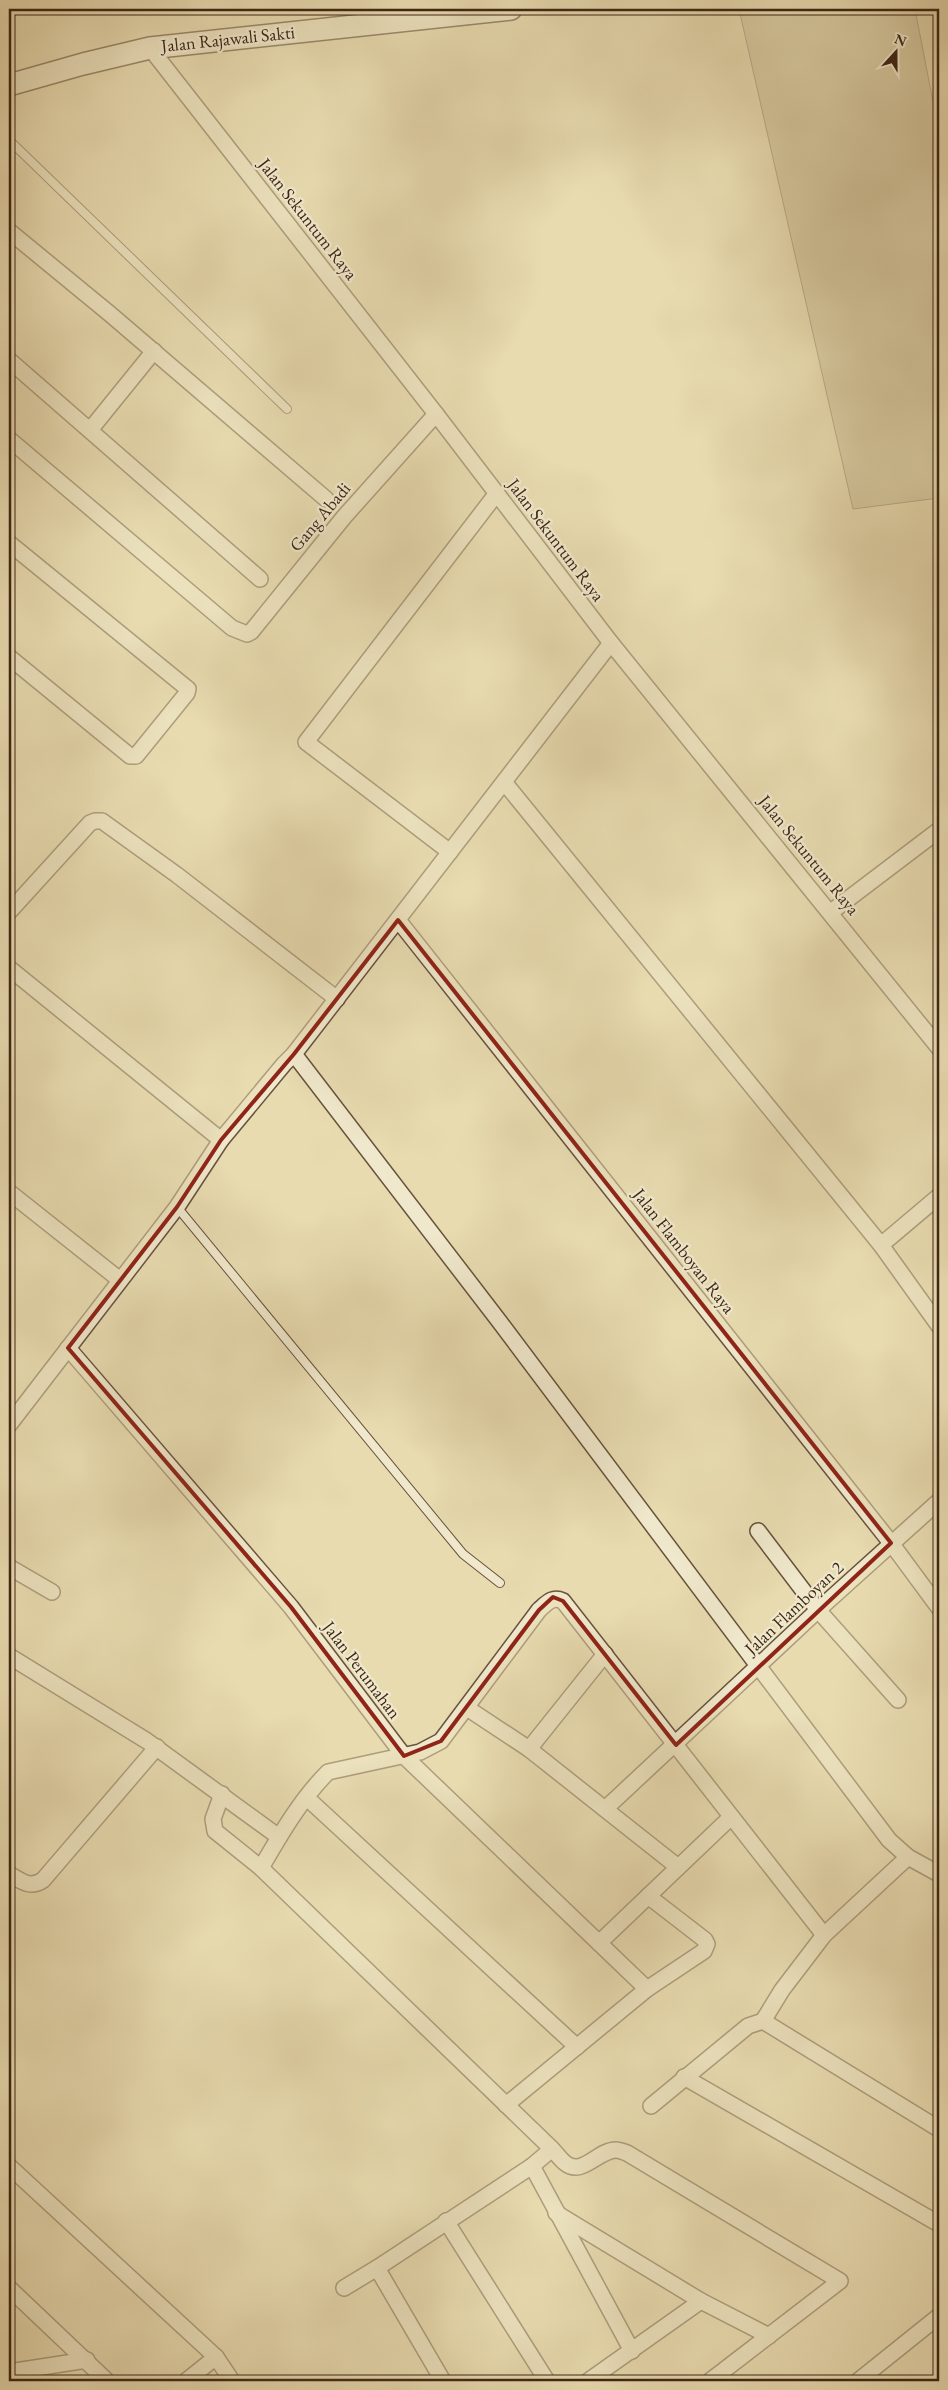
<svg xmlns="http://www.w3.org/2000/svg" width="948" height="2390" viewBox="0 0 948 2390" font-family="'EB Garamond',serif">
  <style>
    .green { fill: #cbbc96; stroke: #847156 }
    .lines { fill: none; stroke-linecap: round; stroke-linejoin: round }
    .lane-casing { stroke: #68533c; stroke-width: 10 }
    .street-casing { stroke: #68533c; stroke-width: 18 }
    .secondary-casing { stroke: #3d2616; stroke-width: 24 }
    .lane { stroke: #f0e8cc; stroke-width: 8 }
    .street { stroke: #f0e8cc; stroke-width: 15 }
    .secondary { stroke: #f0e8cc; stroke-width: 21 }
    .marked { fill: none; stroke: #8f2418; stroke-width: 4; stroke-linejoin: round }
    .labels { text-anchor: middle; stroke-width: 4.5; stroke-linejoin: round; paint-order: stroke }
    .street-label { font-size: 18px; fill: #3d2616; stroke: #f0e8cc }
  </style>
  <rect width="100%" height="100%" fill="#e8dbb0"/>
  <filter id="stains"><feTurbulence type="fractalNoise" baseFrequency=".004" numOctaves="4"/><feColorMatrix values="0 0 0 0 .2 0 0 0 0 .09 0 0 0 0 .02 0 0 0 .5 -.17"/></filter>
  <radialGradient id="worn" r=".72"><stop offset=".6" stop-color="#630" stop-opacity="0"/><stop offset="1" stop-color="#630" stop-opacity=".3"/></radialGradient>
  <!-- green -->
  <polygon class="green" points="739,9 915,9 939,133 939,498 853,509"/>
  <g class="lines">
    <defs>
      <g id="lane">
        <polyline points="9,140 287,409"/>
        <polyline points="177,1207 463,1554 500,1583"/>
      </g>
      <g id="street">
        <polyline points="150,48 436,414 611,643 939,1048"/>
        <polyline points="9,231 110,314 326,499"/>
        <polyline points="9,360 260,579"/>
        <polyline points="90,430 154,351"/>
        <polyline points="9,439 232,628 247,634 251,632 344,517 436,414"/>
        <polyline points="9,543 188,689 187,693 136,756 130,756 9,657"/>
        <polyline points="504,782 881,1245 939,1326"/>
        <polyline points="450,852 306,742 497,493"/>
        <polyline points="9,912 90,823 95,821 102,821 177,875 337,999"/>
        <polyline points="831,912 939,830"/>
        <polyline points="398,920 891,1543 939,1608"/>
        <polyline points="9,968 221,1140"/>
        <polyline points="294,1054 499,1321 889,1840 908,1857 939,1874"/>
        <polyline points="9,1192 120,1280"/>
        <polyline points="881,1245 939,1196"/>
        <polyline points="68,1348 291,1607 404,1756 647,1989"/>
        <polyline points="9,1425 177,1207 221,1140 284,1064 294,1054 611,643"/>
        <polyline points="758,1531 818,1610 898,1700"/>
        <polyline points="9,1567 52,1592"/>
        <polyline points="9,1656 147,1741 279,1837"/>
        <polyline points="467,1708 529,1749 678,1867"/>
        <polyline points="529,1749 605,1654"/>
        <polyline points="222,1794 213,1819 215,1831 261,1868 552,2149"/>
        <polyline points="307,1798 577,2047"/>
        <polyline points="605,1809 818,1610 939,1501"/>
        <path d="M261,1868C280,1835 301,1799 328,1772L420,1752L441,1741L539,1610C547,1603 552,1596 563,1601L824,1935"/>
        <path d="M9,1874C21,1881 30,1889 43,1880L157,1747"/>
        <polyline points="599,1943 731,1817"/>
        <polyline points="763,2021 782,1990 824,1935 908,1857"/>
        <polyline points="684,2077 939,2224"/>
        <polyline points="506,2105 647,1989 704,1951 707,1944 705,1940 648,1896"/>
        <polyline points="651,2106 748,2026 763,2021 939,2129"/>
        <polyline points="9,2166 216,2357 232,2381"/>
        <polyline points="532,2166 632,2351"/>
        <polyline points="556,2213 701,2301 769,2336"/>
        <polyline points="446,2221 547,2381"/>
        <polyline points="377,2268 443,2381"/>
        <polyline points="9,2288 107,2381"/>
        <path d="M344,2288L377,2268L532,2166L552,2149C556,2153 560,2159 565,2163C582,2177 598,2150 616,2150C619,2150 624,2152 627,2153L840,2281L710,2381"/>
        <polyline points="9,2372 87,2360"/>
        <polyline points="186,2381 216,2357"/>
        <polyline points="588,2381 701,2301"/>
        <polyline points="858,2381 939,2316"/>
      </g>
      <polyline id="secondary" points="9,85 83,64 150,48 511,9"/>
    </defs>
    <!-- lane casing -->
    <use href="#lane" class="lane-casing"/>
    <!-- street casing -->
    <use href="#street" class="street-casing"/>
    <!-- secondary casing -->
    <use href="#secondary" class="secondary-casing"/>
    <!-- lane -->
    <use href="#lane" class="lane"/>
    <!-- street -->
    <use href="#street" class="street"/>
    <!-- secondary -->
    <use href="#secondary" class="secondary"/>
  </g>
  <!-- marked area -->
  <path d="M0 0H948V2390H0ZM398,920L891,1543L676,1745L563,1601L553,1597L539,1610L441,1741L404,1756L291,1607L68,1348L177,1207L221,1140L294,1054Z" fill="#e8dbb0" fill-opacity=".55" fill-rule="evenodd"/>
  <path class="marked" d="M398,920L891,1543L676,1745L563,1601L553,1597L539,1610L441,1741L404,1756L291,1607L68,1348L177,1207L221,1140L294,1054Z"/>
  <g class="labels">
    <!-- street labels -->
    <g class="street-label">
      <text transform="translate(228 39) rotate(-6)" y="6">Jalan Rajawali Sakti</text>
      <text transform="translate(308 219) rotate(52)" y="6">Jalan Sekuntum Raya</text>
      <text transform="translate(320 517) rotate(-50)" y="6">Gang Abadi</text>
      <text transform="translate(556 540) rotate(53)" y="6">Jalan Sekuntum Raya</text>
      <text transform="translate(809 855) rotate(51)" y="6">Jalan Sekuntum Raya</text>
      <text transform="translate(684 1251) rotate(52)" y="6">Jalan Flamboyan Raya</text>
      <text transform="translate(794 1608) rotate(-43)" y="6">Jalan Flamboyan 2</text>
      <text transform="translate(362 1670) rotate(53)" y="6">Jalan Perumahan</text>
    </g>
  </g>
  <!-- margin -->
  <rect width="948" height="2390" fill="none" stroke="#e8dbb0" stroke-width="30"/>
  <rect x="10" y="10" width="928" height="2370" fill="none" stroke="#3d2616" stroke-width="2.5"/>
  <rect x="15" y="15" width="918" height="2360" fill="none" stroke="#3d2616"/>
  <!-- north arrow -->
  <g transform="translate(896 52) rotate(21)" stroke="#f0e8cc" stroke-width="4" paint-order="stroke">
  <path d="M0-4L9 19L0 12L-9 19Z" fill="#3d2616"/>
  <text y="-8" font-size="14" font-weight="bold" text-anchor="middle" fill="#3d2616">N</text>
  </g>
  <rect width="100%" height="100%" filter="url(#stains)"/>
  <rect width="100%" height="100%" fill="url(#worn)"/>
</svg>
